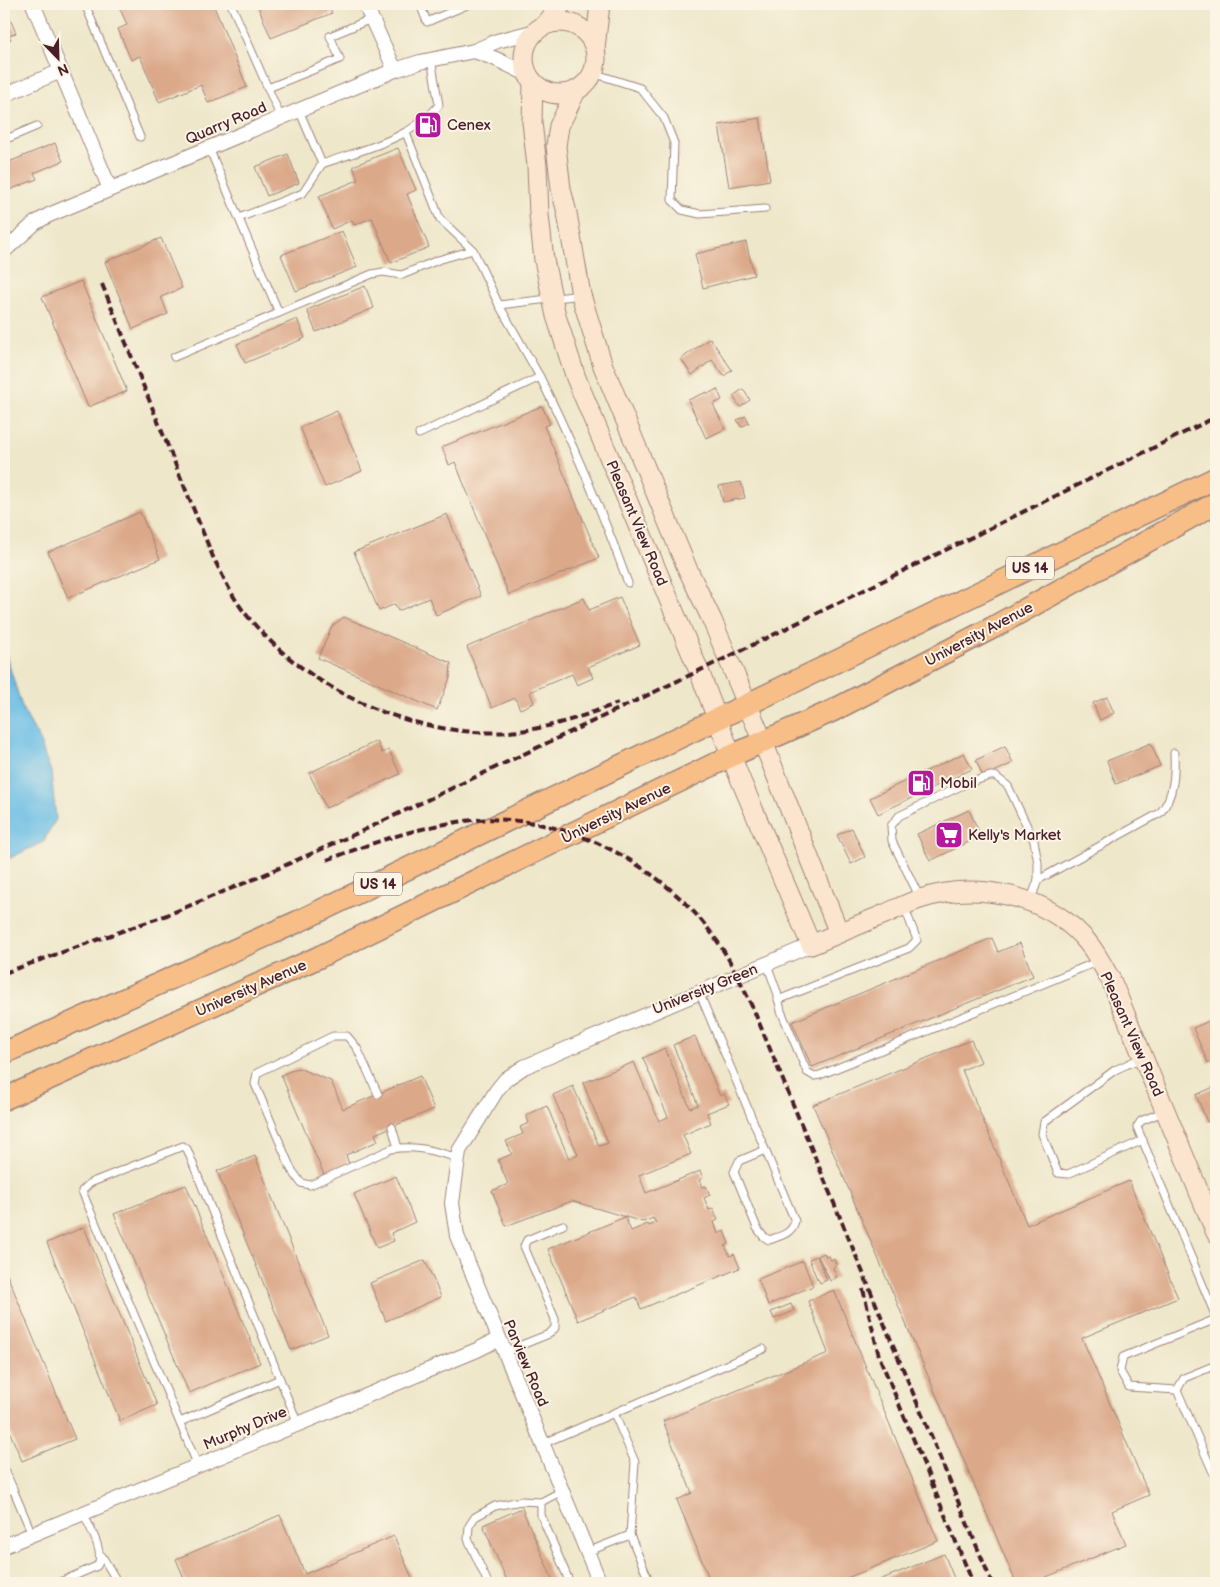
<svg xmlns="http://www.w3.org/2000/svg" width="1220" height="1587" viewBox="0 0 1220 1587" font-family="'Balsamiq Sans',sans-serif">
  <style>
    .water { fill: #69bde5; stroke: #5a6e88 }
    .building { fill: #dba889 }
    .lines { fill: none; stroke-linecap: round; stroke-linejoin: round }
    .lane-casing { stroke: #9c837a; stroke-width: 9 }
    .street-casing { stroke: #9c837a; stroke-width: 16 }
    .secondary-casing { stroke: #9c837a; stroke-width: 21 }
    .primary-casing { stroke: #9c837a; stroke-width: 24 }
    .lane { stroke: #fff; stroke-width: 7 }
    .street { stroke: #fff; stroke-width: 14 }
    .secondary { stroke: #fce5cf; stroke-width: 19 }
    .primary { stroke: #f7be88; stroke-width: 21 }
    .rail { stroke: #4a1f2b; stroke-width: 4; stroke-dasharray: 8 4; stroke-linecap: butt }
    .labels { text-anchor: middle; stroke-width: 4; stroke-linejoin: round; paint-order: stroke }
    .shield { fill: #fcf5e5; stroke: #7f5f63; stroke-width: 1 }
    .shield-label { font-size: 14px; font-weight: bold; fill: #4a1f2b }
    .street-label { font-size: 15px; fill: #4a1f2b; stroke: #fcf5e5 }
    .poi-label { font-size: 15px; fill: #4a1f2b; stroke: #fcf5e5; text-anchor: start }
  </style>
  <rect width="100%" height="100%" fill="#fcf5e5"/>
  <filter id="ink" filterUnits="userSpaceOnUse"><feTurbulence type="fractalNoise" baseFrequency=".02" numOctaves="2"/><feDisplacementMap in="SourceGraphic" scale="10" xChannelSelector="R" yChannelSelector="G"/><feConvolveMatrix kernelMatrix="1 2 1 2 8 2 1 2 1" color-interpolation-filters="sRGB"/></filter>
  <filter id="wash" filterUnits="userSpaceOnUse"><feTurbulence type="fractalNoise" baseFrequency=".0096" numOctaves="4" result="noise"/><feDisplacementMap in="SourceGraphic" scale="20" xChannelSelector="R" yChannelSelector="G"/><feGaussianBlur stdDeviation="1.12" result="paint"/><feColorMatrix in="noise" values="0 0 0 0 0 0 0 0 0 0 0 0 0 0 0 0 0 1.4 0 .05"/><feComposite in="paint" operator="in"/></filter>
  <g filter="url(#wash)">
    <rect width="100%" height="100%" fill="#eee7ca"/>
    <!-- water -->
    <polygon class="water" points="4,649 23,710 38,737 51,772 56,819 43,842 4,861"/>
    <g id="blocks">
      <!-- building -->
      <g class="building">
        <polygon points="118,4 213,4 247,87 208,103 201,85 159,102 140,56 131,60 118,29 127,25"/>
        <polygon points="257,4 328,4 332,13 271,38"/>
        <polygon points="4,5 16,33 9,36 11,39 4,42"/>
        <polygon points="760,118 770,180 729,187 719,125"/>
        <polygon points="55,143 63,161 34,173 37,179 4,192 4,164"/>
        <polygon points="398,148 416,190 407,194 429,247 391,263 372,218 354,225 352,220 332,229 319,196 358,180 353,166"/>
        <polygon points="288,154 299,183 267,196 255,167"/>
        <polygon points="342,231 357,267 296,291 281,255"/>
        <polygon points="161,238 182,288 161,297 168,314 133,329 105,262"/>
        <polygon points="746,242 754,275 703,288 695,254"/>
        <polygon points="81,281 127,391 88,407 42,297"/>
        <polygon points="365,286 374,308 316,332 307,310"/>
        <polygon points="297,319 305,338 245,363 237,344"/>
        <polygon points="710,338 732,370 724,376 712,360 692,375 681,359"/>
        <polygon points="717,389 722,400 713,404 725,429 706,438 688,400 707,392 708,394"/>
        <polygon points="743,389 750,400 740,407 733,396"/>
        <polygon points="542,406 550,424 544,426 599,558 509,595 455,462 449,465 442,447"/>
        <polygon points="337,411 362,471 325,487 300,427"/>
        <polygon points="746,416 749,423 741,427 737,420"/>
        <polygon points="741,482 745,498 723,502 719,486"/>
        <polygon points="140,512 160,559 68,598 48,552"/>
        <polygon points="447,514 481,596 436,615 429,598 398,611 395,604 379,611 354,552"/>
        <polygon points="620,597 640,645 588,667 593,678 577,685 572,674 530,692 534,703 520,709 515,698 492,708 467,647 584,598 589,610"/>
        <polygon points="344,617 451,663 450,678 437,710 318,658 332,626"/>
        <polygon points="1107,697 1114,713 1100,720 1093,703"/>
        <polygon points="377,741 382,753 389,750 400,774 326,808 309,773"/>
        <polygon points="1151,743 1160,766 1116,784 1107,761"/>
        <polygon points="1005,746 1013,763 983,777 976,760"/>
        <polygon points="964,753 972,769 878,814 870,798"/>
        <polygon points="969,810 981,836 930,861 917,834"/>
        <polygon points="852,828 865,857 851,864 837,835"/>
        <polygon points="992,938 998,952 1020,943 1033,976 812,1067 792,1022"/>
        <polygon points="1216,1018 1216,1059 1208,1063 1193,1028"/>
        <polygon points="695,1036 720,1096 724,1094 729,1104 707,1113 711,1123 683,1135 691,1154 639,1175 646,1193 700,1171 703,1178 699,1180 702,1187 706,1186 710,1195 704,1198 709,1210 713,1208 718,1220 714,1222 718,1234 724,1231 729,1244 725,1246 730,1256 734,1254 740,1268 641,1309 636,1297 578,1321 548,1249 625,1217 631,1231 648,1224 649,1226 656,1223 653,1218 643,1222 572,1201 506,1226 492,1191 508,1184 498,1160 512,1154 506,1141 523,1134 520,1127 529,1123 526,1115 547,1106 569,1159 578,1155 553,1095 573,1086 599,1146 608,1143 583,1083 634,1062 659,1121 668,1117 643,1058 665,1048 690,1108 698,1105 673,1045"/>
        <polygon points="971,1040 981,1062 962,1070 1027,1225 1129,1181 1178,1298 1082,1338 1149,1495 1112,1511 1126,1544 1032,1583 1016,1583 813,1105"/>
        <polygon points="298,1068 331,1081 343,1109 420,1076 434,1109 375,1134 378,1141 346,1155 349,1164 324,1175 281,1075"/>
        <polygon points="1216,1086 1216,1118 1207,1122 1196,1095"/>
        <polygon points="255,1156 328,1335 291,1350 217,1171"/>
        <polygon points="396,1176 415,1222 391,1233 394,1241 377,1248 354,1194"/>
        <polygon points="186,1185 260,1363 189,1393 114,1214"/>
        <polygon points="84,1227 157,1405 120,1421 47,1243"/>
        <polygon points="824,1253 826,1257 829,1256 831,1260 834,1259 836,1264 833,1268 837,1277 830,1281 818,1256"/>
        <polygon points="817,1256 827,1280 820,1283 818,1279 817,1279 809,1259"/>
        <polygon points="425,1260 441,1297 386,1321 370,1283"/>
        <polygon points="803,1261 813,1286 768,1305 758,1279"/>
        <polygon points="4,1267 75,1439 22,1461 8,1428 4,1429"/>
        <polygon points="834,1290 938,1541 835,1583 711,1583 677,1500 692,1493 663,1421 828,1353 808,1301"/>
        <polygon points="791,1304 794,1311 774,1319 771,1312"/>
        <polygon points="522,1508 554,1583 508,1583 483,1525"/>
        <polygon points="280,1515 305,1574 394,1536 414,1583 186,1583 176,1559"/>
        <polygon points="944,1554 956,1583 872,1583"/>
      </g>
    </g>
  </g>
  <g filter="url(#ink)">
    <use href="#blocks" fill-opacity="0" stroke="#9c837a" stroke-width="1"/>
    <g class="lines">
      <defs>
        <g id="lane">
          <polyline points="85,4 140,137"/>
          <polyline points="231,4 281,118"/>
          <polyline points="420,4 427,22 469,4"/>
          <polyline points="593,73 640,88 664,118 674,143 672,200 682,210 700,214 765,209"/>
          <polyline points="268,88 340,59 330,36 371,19"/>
          <polyline points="406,133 440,219 473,250"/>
          <polyline points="4,140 37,126"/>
          <polyline points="209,148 279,313"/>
          <path d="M322,164C361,150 412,139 439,105L431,59"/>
          <polyline points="239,218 303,193 322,164 299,110"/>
          <polyline points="174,357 372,274 383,272 402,275 438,260 473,250 499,305 581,295"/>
          <path d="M540,377C573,444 603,513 628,583"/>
          <polyline points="419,434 540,377 499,305"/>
          <path d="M1038,880L1160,813C1174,797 1175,774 1174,753"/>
          <polyline points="920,898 892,841 891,826 899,816 965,784 990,776 995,776 1008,786 1034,841 1038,863 1038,880 1030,902"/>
          <polyline points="767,964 777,992 781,1011 807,1072 814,1076 820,1075 1099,961"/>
          <path d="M699,992L795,1221C792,1234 780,1236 769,1240L763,1236L757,1228L734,1172L739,1161L765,1150"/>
          <polyline points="778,1000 909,948 917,940 904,906"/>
          <polyline points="1143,1057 1115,1070 1044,1122 1042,1134 1058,1173 1068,1174 1143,1140"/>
          <path d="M378,1094L357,1048L347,1036H333L257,1073L255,1084L291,1169L301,1183L310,1185L391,1149C416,1145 434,1151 458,1158"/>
          <polyline points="1165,1111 1141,1121 1137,1127 1216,1317"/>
          <polyline points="392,1127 398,1148"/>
          <polyline points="504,1352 549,1334 555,1328 555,1319 524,1246 527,1240 563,1225"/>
          <polyline points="1216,1365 1184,1378 1177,1390 1216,1479"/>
          <polyline points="1177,1390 1129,1387 1120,1371 1123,1357 1216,1319"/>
          <polyline points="614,1413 635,1462 630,1535 650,1583"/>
          <polyline points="180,1422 280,1379"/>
          <polyline points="542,1444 763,1349"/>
          <polyline points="198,1466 82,1191 90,1183 183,1146 187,1149 298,1424"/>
          <polyline points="4,1468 13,1489"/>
          <polyline points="4,1492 13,1489 32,1534"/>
          <polyline points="541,1502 541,1515 570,1583"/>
          <polyline points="587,1552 630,1535"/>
          <polyline points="102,1556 118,1583"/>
          <path d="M58,1583L97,1566C106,1554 89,1526 83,1513"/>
          <polyline points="488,1583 468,1539 469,1526 475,1517 495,1506 521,1501 541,1502 562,1491"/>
          <polyline points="1208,1583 1216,1580"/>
        </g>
        <g id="street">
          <polyline points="33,4 110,189"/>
          <polyline points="365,4 395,70"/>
          <polyline points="527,74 496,59 474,51 497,41 536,31"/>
          <polyline points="4,95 61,71"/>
          <polyline points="4,251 35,223 49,215 395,70 420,62 474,51"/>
          <polyline points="4,1546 477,1350 499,1339"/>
          <polyline points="600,1583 457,1236 452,1203 459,1151 497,1090 506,1079 524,1067 811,945"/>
        </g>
        <g id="secondary">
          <circle cx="560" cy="58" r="36"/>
          <polyline points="545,25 562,4"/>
          <polyline points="595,48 600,4"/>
          <path d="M533,83L532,122L537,166L539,215L544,260L556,316L576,378L699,671L739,776L811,945C835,935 860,924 885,914C896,909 908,903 920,899C975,881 1042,894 1082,936C1095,949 1102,965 1111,980L1216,1233"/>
          <polyline points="576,91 559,126 556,146 561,189 567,213 581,295 603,366 687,568 712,620 763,742 839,933"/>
        </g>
        <g id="primary">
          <polyline points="4,1053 297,922 1216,478"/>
          <polyline points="4,1099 317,958 731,756 832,711 992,628 1216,503"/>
        </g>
      </defs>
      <!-- lane casing -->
      <use href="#lane" class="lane-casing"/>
      <!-- street casing -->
      <use href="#street" class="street-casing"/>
      <!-- secondary casing -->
      <use href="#secondary" class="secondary-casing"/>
      <!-- primary casing -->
      <use href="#primary" class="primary-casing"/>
      <!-- lane -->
      <use href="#lane" class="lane"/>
      <!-- street -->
      <use href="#street" class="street"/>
      <!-- secondary -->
      <use href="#secondary" class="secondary"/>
      <!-- primary -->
      <use href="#primary" class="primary"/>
      <!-- rail -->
      <g class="rail">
        <path d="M102,284L213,557C223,576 232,597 245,613C307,692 419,742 520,731C554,727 586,715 618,703"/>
        <path d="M327,860C374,842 423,825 474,820C562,813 656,861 709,930C729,955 742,985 755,1013L992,1583"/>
        <polyline points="4,973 167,915 259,877 364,830 728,657 1216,417"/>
        <polyline points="863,1289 879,1356 973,1583"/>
      </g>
    </g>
  </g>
  <!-- icons -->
  <defs>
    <symbol id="fuel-square" viewBox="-11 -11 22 22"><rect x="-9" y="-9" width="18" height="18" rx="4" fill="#b5179e" stroke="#fcf5e5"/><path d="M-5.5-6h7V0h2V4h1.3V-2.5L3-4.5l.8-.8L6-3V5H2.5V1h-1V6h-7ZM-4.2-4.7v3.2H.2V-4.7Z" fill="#fff"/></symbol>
    <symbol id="supermarket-square" viewBox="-11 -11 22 22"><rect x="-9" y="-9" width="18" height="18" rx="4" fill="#b5179e" stroke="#fcf5e5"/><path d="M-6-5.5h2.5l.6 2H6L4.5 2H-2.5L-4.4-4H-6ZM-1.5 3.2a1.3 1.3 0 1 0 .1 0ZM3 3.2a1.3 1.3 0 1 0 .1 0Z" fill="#fff"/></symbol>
  </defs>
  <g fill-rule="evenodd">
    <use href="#fuel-square" x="412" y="109" width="32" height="32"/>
    <use href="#fuel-square" x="905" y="767" width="32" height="32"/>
    <use href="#supermarket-square" x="933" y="819" width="32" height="32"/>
  </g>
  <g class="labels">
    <!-- shield labels -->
    <g class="shield">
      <rect x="1006" y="556.5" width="48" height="23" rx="4"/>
      <rect x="354" y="872.5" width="48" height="23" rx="4"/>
    </g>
    <g class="shield-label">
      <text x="1030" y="573">US 14</text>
      <text x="378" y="889">US 14</text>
    </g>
    <!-- street labels -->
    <g class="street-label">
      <text transform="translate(226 123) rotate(-23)" y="5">Quarry Road</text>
      <text transform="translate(637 523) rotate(67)" y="5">Pleasant View Road</text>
      <text transform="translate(979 634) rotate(-28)" y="5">University Avenue</text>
      <text transform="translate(616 813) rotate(-26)" y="5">University Avenue</text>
      <text transform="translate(251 988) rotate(-24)" y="5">University Avenue</text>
      <text transform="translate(705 989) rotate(-22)" y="5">University Green</text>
      <text transform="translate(1132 1034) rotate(66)" y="5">Pleasant View Road</text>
      <text transform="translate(526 1363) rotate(67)" y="5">Parview Road</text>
      <text transform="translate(245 1428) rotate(-23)" y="5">Murphy Drive</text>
    </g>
    <!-- poi labels -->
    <g class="poi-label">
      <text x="447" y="130">Cenex</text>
      <text x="940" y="788">Mobil</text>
      <text x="968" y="840">Kelly's Market</text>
    </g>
  </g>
  <!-- margin -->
  <rect width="1220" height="1587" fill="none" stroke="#fcf5e5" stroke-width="20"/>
  <!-- north arrow -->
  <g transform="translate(58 58) rotate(157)" stroke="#fcf5e5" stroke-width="4" paint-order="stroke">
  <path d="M0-4L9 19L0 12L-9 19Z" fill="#4a1f2b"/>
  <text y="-8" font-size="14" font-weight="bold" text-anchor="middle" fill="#4a1f2b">N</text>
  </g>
</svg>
